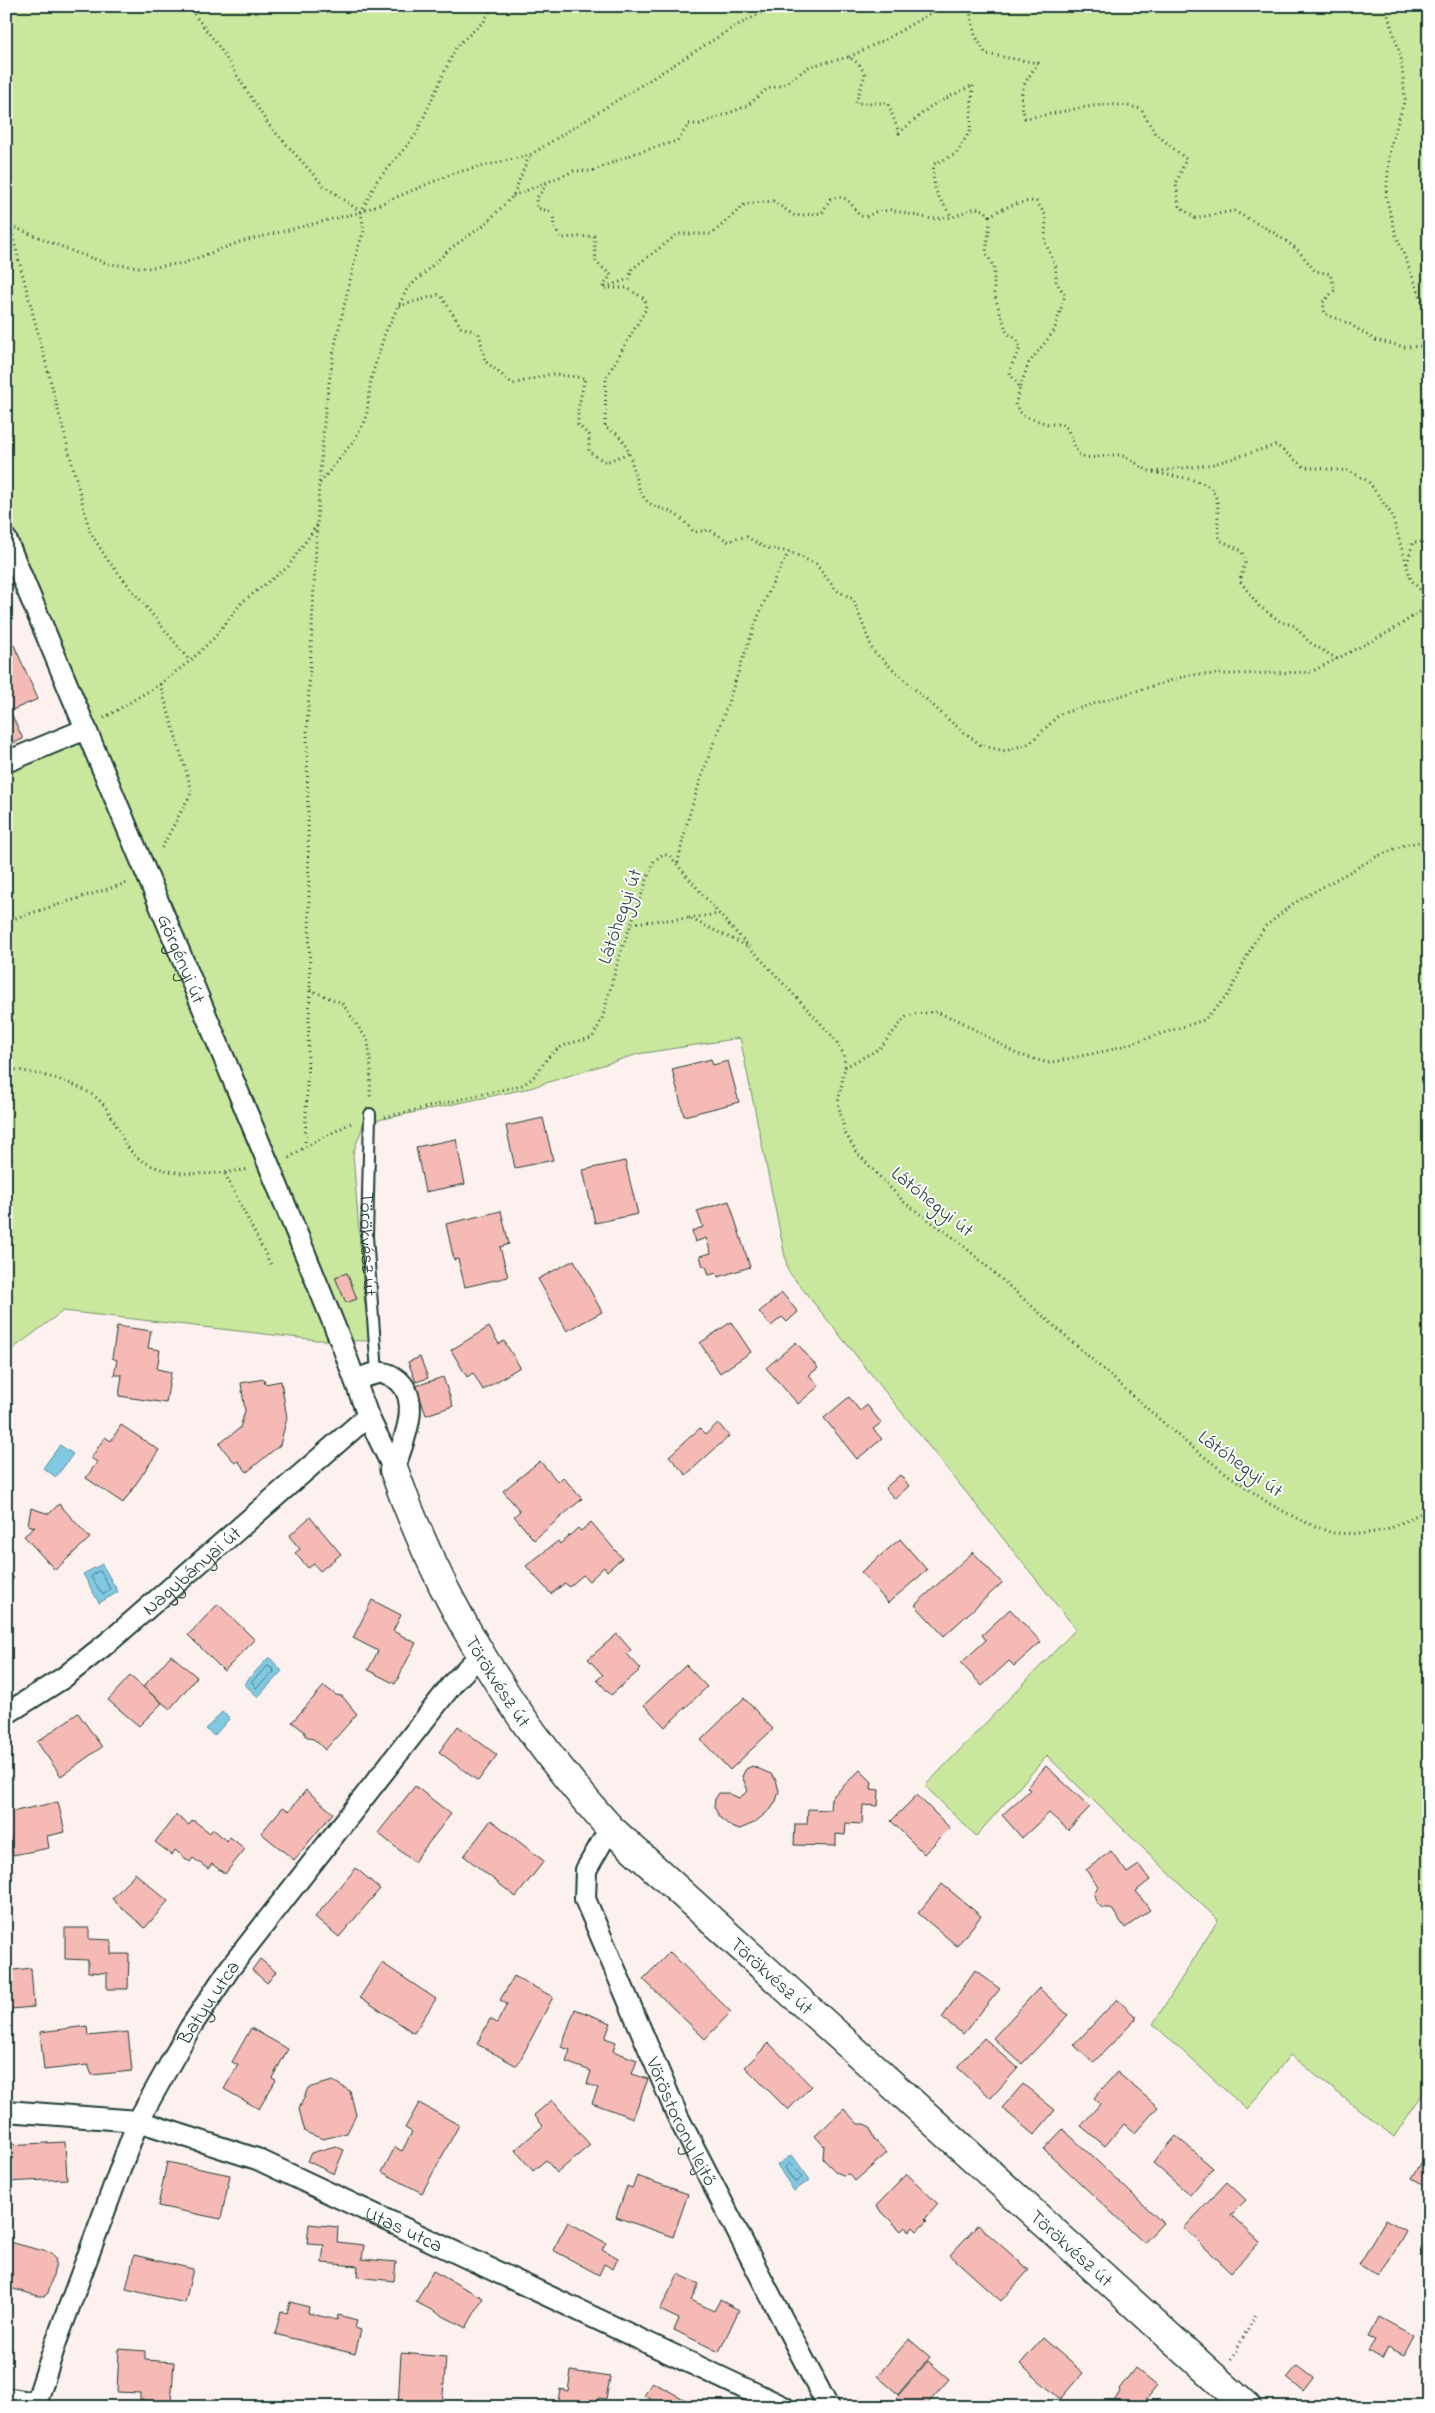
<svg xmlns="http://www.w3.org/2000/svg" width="1435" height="2413" viewBox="0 0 1435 2413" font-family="'Indie Flower',sans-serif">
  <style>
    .green { fill: #cae79e; stroke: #749269 }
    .water { fill: #81c8e2; stroke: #5a909c }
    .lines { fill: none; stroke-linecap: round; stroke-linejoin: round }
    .shore { stroke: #46757a; stroke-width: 1 }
    .building { fill: #f6bab6; stroke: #1f3d34 }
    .lane-casing { stroke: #1f3d34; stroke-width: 14 }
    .street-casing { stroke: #1f3d34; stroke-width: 24 }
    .secondary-casing { stroke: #1f3d34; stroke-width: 31 }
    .path { stroke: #1f3d34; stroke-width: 3; stroke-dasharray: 1 4; stroke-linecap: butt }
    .lane { stroke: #fff; stroke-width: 10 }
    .street { stroke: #fff; stroke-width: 20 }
    .secondary { stroke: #fff; stroke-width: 28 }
    .labels { text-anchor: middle; stroke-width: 4; stroke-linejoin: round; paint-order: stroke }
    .street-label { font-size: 20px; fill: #1f3d34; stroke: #fff }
  </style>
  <rect width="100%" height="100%" fill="#fdf1f0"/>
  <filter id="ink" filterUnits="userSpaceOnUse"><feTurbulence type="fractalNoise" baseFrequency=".02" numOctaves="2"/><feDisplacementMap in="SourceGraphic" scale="10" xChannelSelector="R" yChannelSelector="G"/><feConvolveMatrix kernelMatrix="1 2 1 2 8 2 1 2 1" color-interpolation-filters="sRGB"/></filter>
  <g filter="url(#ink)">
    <!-- green -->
    <polygon class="green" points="6,6 1429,6 1429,2084 1394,2137 1290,2055 1247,2110 1153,2024 1218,1920 1047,1756 976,1836 925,1786 1076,1629 788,1271 740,1038 638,1054 530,1088 364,1123 353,1153 364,1297 370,1341 317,1340 63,1311 6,1354 6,762 86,729 6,539"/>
    <!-- water -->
    <g class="water">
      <polygon points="60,1445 73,1454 56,1477 43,1468"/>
      <polygon points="102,1564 118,1592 99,1603 83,1574"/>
      <polygon points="269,1657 282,1671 258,1697 244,1684"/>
      <polygon points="222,1712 230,1718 214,1736 206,1729"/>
      <polygon points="792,2155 810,2180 794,2191 777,2165"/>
    </g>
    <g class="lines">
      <!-- shore -->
      <g class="shore">
        <polygon points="98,1571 101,1572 110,1589 103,1595 91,1577"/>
        <polygon points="268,1666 273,1669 274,1672 256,1688 252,1682"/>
        <polygon points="790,2163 802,2177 797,2182 795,2182 785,2168"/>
      </g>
    </g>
    <!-- building -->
    <g class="building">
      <polygon points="14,645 38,699 10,711 23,739 6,746 6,648"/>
      <polygon points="711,1059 713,1065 728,1061 739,1102 684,1116 672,1069"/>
      <polygon points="543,1118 553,1160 515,1168 506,1126"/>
      <polygon points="456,1139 465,1184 425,1192 416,1147"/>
      <polygon points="625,1161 638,1214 595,1223 583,1170"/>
      <polygon points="729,1201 750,1267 718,1277 717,1273 709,1275 706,1266 703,1267 700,1256 711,1253 706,1238 695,1242 692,1231 703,1227 697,1211"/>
      <polygon points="501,1211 509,1244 500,1247 508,1277 465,1287 458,1259 454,1260 446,1224"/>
      <polygon points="574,1260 602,1312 567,1331 538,1279"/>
      <polygon points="347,1273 357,1299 346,1303 335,1277"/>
      <polygon points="782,1293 798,1312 787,1322 782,1317 771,1326 759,1312"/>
      <polygon points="731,1322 751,1352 720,1373 700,1343"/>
      <polygon points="117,1326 151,1331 148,1348 160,1350 157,1369 171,1372 166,1403 119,1396 122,1375 114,1375 117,1360 112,1358"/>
      <polygon points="489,1327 499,1344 504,1341 520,1367 483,1390 473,1373 467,1377 451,1350"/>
      <polygon points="796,1342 818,1368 809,1375 819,1386 798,1404 766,1368"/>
      <polygon points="420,1357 428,1378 416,1382 408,1362"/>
      <polygon points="443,1377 453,1406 426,1415 416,1386"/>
      <polygon points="264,1379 265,1384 281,1381 287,1418 280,1445 247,1472 238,1461 235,1463 219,1444 240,1428 245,1411 241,1383"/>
      <polygon points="849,1397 860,1411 867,1405 881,1423 873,1429 882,1439 857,1459 824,1418"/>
      <polygon points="718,1423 729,1436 686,1475 669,1456 700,1428 706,1434"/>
      <polygon points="121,1425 159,1450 123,1503 86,1478 97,1462 91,1458 105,1437 111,1441"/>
      <polygon points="540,1461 558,1482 563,1477 582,1499 534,1540 514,1516 520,1511 503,1491"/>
      <polygon points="900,1475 909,1486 895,1499 885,1488"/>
      <polygon points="59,1504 90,1538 55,1570 24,1536 35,1527 28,1525 31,1508 49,1514"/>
      <polygon points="310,1517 341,1554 320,1571 314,1564 308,1568 295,1553 300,1549 289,1536"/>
      <polygon points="591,1522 622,1558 607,1571 604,1567 589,1581 583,1575 569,1587 565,1583 551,1594 526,1566 558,1541 560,1544 578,1528 581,1531"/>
      <polygon points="900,1539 927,1570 888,1603 861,1572"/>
      <polygon points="973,1552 1002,1583 944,1636 915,1605"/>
      <polygon points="6,1569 14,1578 6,1585"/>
      <polygon points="372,1600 401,1615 393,1631 416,1643 395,1684 368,1670 378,1651 353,1638"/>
      <polygon points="218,1604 255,1640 224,1671 188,1635"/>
      <polygon points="1010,1609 1041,1642 1014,1666 1009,1661 982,1686 961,1663 986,1640 982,1635"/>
      <polygon points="617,1634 631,1650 627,1654 641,1669 611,1695 597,1680 603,1675 588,1659"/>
      <polygon points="171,1655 197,1677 170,1709 143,1687"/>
      <polygon points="686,1665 707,1687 665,1727 644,1705"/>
      <polygon points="130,1676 162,1703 139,1726 108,1700"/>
      <polygon points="324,1686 336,1695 342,1696 357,1714 325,1750 315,1740 306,1736 304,1731 292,1722"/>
      <polygon points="744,1698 773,1729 730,1770 701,1740"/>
      <polygon points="78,1713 102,1747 61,1776 37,1742"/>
      <polygon points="458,1726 497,1755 478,1781 439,1752"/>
      <polygon points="752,1766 771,1774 776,1780 779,1791 776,1801 771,1809 754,1823 740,1829 733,1828 720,1818 714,1807 715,1799 719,1793 728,1793 739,1798 748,1791 742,1776 746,1769"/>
      <polygon points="1046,1766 1090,1807 1068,1830 1049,1813 1022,1838 1002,1815 1030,1790 1027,1787"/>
      <polygon points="860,1770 872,1782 871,1789 879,1790 878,1806 863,1805 862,1824 846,1823 845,1835 836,1834 836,1846 794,1845 795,1824 807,1824 808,1809 830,1810 831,1798"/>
      <polygon points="415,1786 451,1814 414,1862 378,1833"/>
      <polygon points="306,1790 333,1813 294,1860 261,1833 283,1807 289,1811"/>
      <polygon points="917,1795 950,1828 924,1854 891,1821"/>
      <polygon points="58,1802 65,1832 47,1836 49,1848 13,1855 6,1813"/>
      <polygon points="176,1815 189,1825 193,1820 210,1833 213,1829 227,1841 230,1837 245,1849 225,1874 212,1864 208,1869 193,1858 190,1862 175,1850 172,1855 155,1842"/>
      <polygon points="491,1820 544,1861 516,1897 464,1856"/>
      <polygon points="1111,1851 1127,1873 1139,1865 1150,1880 1136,1891 1150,1910 1125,1928 1111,1908 1102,1908 1096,1902 1094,1894 1098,1886 1086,1870"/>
      <polygon points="356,1868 380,1889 339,1937 315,1917"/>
      <polygon points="135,1873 168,1901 145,1928 112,1899"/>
      <polygon points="942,1884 981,1916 957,1946 918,1913"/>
      <polygon points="65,1928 89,1928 89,1939 111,1940 111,1954 129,1954 128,1989 107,1989 107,1973 88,1972 88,1960 65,1959"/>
      <polygon points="670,1952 731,2012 705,2039 643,1979"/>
      <polygon points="260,1959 276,1972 267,1983 252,1970"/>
      <polygon points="382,1963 436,1999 414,2033 360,1997"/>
      <polygon points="31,1968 34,2007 10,2009 12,2021 6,2022 6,1971"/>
      <polygon points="975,1970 1000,1989 963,2034 942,2018"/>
      <polygon points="514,1976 553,1997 517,2066 477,2044 490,2019 497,2023 507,2004 500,2000"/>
      <polygon points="1039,1988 1068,2015 1022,2064 993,2038"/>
      <polygon points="1117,1999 1137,2018 1093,2063 1074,2045"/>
      <polygon points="575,2009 611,2023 605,2038 616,2042 613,2051 637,2060 632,2074 648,2079 633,2118 592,2103 598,2088 587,2084 591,2071 566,2062 570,2050 561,2047"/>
      <polygon points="87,2026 88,2036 128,2032 132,2071 92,2075 88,2065 44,2070 40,2032"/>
      <polygon points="251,2028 288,2049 272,2078 276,2080 259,2109 224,2089 238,2065 232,2062"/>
      <polygon points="984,2038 1018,2068 991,2098 957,2067"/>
      <polygon points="769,2043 811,2086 788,2110 745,2067"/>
      <polygon points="1117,2072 1158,2107 1135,2133 1124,2124 1105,2146 1081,2126 1100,2104 1094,2098"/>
      <polygon points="333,2081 350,2091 356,2115 347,2133 323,2139 305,2132 299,2109 308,2088"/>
      <polygon points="1023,2084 1055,2110 1034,2135 1002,2108"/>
      <polygon points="552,2100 590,2145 557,2173 546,2160 533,2171 515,2150 543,2126 534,2115"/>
      <polygon points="419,2103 459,2125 422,2193 382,2172 395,2147 402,2151 412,2132 405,2128"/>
      <polygon points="844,2109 858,2124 865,2124 870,2128 874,2139 887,2153 855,2181 849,2174 843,2175 836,2172 823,2159 824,2146 815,2136"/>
      <polygon points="1063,2129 1163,2223 1144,2243 1044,2149"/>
      <polygon points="1176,2136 1213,2168 1190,2195 1153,2163"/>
      <polygon points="65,2142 67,2179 6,2182 6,2145"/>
      <polygon points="335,2146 344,2150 334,2174 307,2161 311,2153"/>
      <polygon points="1429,2150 1429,2188 1412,2178"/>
      <polygon points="167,2162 230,2175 221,2219 158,2206"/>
      <polygon points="907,2174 938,2204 925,2219 927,2221 917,2231 913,2227 910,2231 905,2227 901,2231 876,2206"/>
      <polygon points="637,2176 688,2194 673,2237 616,2217 627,2186 632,2188"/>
      <polygon points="1227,2182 1246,2200 1231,2215 1260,2242 1231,2272 1184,2228"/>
      <polygon points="1386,2219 1406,2231 1379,2277 1359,2265"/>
      <polygon points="568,2222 606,2243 602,2249 618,2258 613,2269 604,2264 599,2275 553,2250"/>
      <polygon points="309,2224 338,2227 337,2242 364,2245 362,2259 396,2262 394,2281 357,2277 358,2266 322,2263 324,2245 307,2244"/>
      <polygon points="978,2225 1029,2270 1001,2301 950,2255"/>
      <polygon points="6,2241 51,2253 55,2258 56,2264 48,2293 44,2296 39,2296 6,2287"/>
      <polygon points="134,2255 193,2269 185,2303 126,2289"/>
      <polygon points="433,2271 483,2298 466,2328 416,2302"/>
      <polygon points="678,2274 699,2284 691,2300 714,2311 720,2300 739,2310 719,2352 674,2330 679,2319 660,2310"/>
      <polygon points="290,2302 309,2307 308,2313 337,2320 338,2315 357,2320 355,2328 361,2330 355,2354 275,2334 281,2311 287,2313"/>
      <polygon points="1379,2317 1414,2336 1404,2355 1388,2347 1382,2359 1368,2351 1375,2340 1368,2337"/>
      <polygon points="1043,2338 1083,2373 1060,2399 1020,2364"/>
      <polygon points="909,2339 930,2357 898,2394 877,2376"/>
      <polygon points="119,2349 145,2351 145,2360 174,2362 171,2406 149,2405 149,2401 140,2400 140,2393 117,2392"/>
      <polygon points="401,2353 446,2357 442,2407 398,2407"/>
      <polygon points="928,2361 949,2379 925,2407 906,2407 896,2398"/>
      <polygon points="1297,2366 1313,2378 1303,2391 1287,2378"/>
      <polygon points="1135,2368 1157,2386 1146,2400 1155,2407 1108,2407 1120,2392 1119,2389"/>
      <polygon points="571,2371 610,2377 606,2399 598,2398 597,2407 557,2407 560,2389 568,2391"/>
      <polygon points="652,2382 699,2407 647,2407 651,2399 644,2396"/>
      <polygon points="469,2400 519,2404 519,2407 468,2407"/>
    </g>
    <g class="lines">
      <defs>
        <g id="lane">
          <path id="s1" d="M370,1114L367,1236L377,1373"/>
        </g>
        <g id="street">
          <path id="s2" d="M6,539L271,1170L341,1342L368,1416L394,1470"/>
          <polyline points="6,762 86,729"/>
          <path d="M355,1380C363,1377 371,1374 378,1373C387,1372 392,1376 399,1381C423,1403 401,1445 394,1470"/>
          <path id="s3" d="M6,1714L63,1678L111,1640L368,1416"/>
          <path id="s4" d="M610,1828L586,1870L585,1899L678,2117L828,2407"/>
          <path id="s5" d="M6,2111L138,2121L257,2159L784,2407"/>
          <polyline points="6,2398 35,2403"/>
          <path id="s6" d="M35,2407L56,2342L138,2121L190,2028L230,1968L454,1682L482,1653"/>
        </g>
        <g id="secondary">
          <path id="s7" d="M394,1470C440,1602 516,1724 610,1828L1247,2407"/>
        </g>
      </defs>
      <!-- lane casing -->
      <use href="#lane" class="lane-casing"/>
      <!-- street casing -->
      <use href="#street" class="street-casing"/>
      <!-- secondary casing -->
      <use href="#secondary" class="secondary-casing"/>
      <!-- path -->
      <g class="path">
        <polyline points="188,6 219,47 268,124 323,185 361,212"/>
        <path d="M949,6L970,11L975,35L986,54L1038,63C1023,86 1017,90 1025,118C1064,114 1103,97 1141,109L1155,133L1186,159L1176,184L1179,206L1195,218L1234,211L1273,232L1297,249L1315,271L1330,274L1335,290L1323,302L1325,314L1348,323L1375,340L1405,347L1422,346L1428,364L1422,381L1429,409"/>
        <polyline points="1385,6 1401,57 1405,99 1390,148 1386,197 1396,235 1429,318"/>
        <polyline points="849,57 890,37 942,6"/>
        <path d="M547,184L536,199L537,208L553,212L554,227L561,238L594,236L596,262L611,275L602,288H627L645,299L646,309L606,378L605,428C638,438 628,479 646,500C652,507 659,507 666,510C678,514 686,523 694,532L710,530L729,542L737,538L747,537L766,548L790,552L816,564L836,590L853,599L873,651L950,721L982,746L1006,751L1030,743L1060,714L1189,675L1311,672L1391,631L1429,606"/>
        <path d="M513,196L574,171H592L636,153L677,141L689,124H700L747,106L767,89L783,85L810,66L849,57L859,64L865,74L856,103H888L899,133L931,106L973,85L970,131L956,154L934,164C931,190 938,196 952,217"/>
        <path d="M989,216C1004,208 1018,201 1036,201L1046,216L1045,242L1056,267V282L1065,295L1054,331L1029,363L1020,387"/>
        <polyline points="6,224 77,253 109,264 148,268 184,263 240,242 361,212 454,173 530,155 734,27 775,6"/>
        <polyline points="10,226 90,532 107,559 190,661"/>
        <path d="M605,287L629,279L632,269L678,234H712L745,204L773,201L795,216L822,213L830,199C848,193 850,204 860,216L866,217L875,212L890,210L932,219L953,217L975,208L984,210L991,217L986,252L994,268V294L1007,333L1017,340L1020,348L1011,367L1010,374L1020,388L1015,405L1023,416L1048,424H1061L1067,428L1078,454C1092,461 1101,455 1115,455C1130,454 1139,469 1153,472C1169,477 1209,477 1215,495C1221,510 1215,525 1220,540L1242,551L1245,563L1240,581L1259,606L1281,622L1295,626L1309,642L1337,659"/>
        <polyline points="399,306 438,295 442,297 461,327 479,333 485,361 513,384 551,374 585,378 578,409 578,425 589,435 589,452 606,462 629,453"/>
        <polyline points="1153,472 1214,464 1276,445 1304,467 1349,471 1368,481 1392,515 1411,580 1429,599"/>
        <polyline points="320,483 352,443 366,420 371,379 385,333 407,289 451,248 483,226 513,196 529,156"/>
        <polyline points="1407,564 1413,542 1429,542"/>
        <polyline points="160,684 192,791 160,851"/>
        <polyline points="104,718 160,684 190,661 214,638 242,602 288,567 317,525"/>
        <path d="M678,863C687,811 707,763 724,714C743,659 760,602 789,552"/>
        <polyline points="689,918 719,914"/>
        <polyline points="6,921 130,882"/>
        <polyline points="632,923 689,918 749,947"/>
        <polyline points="310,990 342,1003 368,1041 371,1069 370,1099"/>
        <polyline points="845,1067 879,1049 906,1017 913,1014 936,1012 960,1021 1017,1054 1048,1063 1110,1050 1204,1020 1229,994 1253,944 1266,926 1294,903 1376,857 1404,845 1429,840"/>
        <path d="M6,1068C35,1073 70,1079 94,1096C110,1107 116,1127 125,1143C147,1181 211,1176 249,1169"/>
        <path d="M385,1117L522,1085C540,1076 541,1062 555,1051C565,1043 579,1041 592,1038L602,1019L619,957L648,877L654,861L663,854L670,856L719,914L835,1039L844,1055L845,1067L838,1103L845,1133L858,1154L905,1203L957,1240L1183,1440L1220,1469L1270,1504L1300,1520L1332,1533L1361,1534L1387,1530L1429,1509"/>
        <polyline points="305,1147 310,990 307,730 319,484 325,411 334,349 357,251 364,231 361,212 377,181 415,136 456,47 484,21 493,6"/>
        <polyline points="289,1158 305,1147 353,1122"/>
        <polyline points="225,1174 272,1267"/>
        <polyline points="1231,2360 1257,2312"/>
      </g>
      <!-- lane -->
      <use href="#lane" class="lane"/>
      <!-- street -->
      <use href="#street" class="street"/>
      <!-- secondary -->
      <use href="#secondary" class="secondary"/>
    </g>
  </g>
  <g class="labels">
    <!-- street labels -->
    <g class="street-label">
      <text transform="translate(619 916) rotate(-71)" y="7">Látóhegyi út</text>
      <text dy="7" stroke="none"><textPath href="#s2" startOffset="455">Görgényi út</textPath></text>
      <text transform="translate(933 1201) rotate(39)" y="7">Látóhegyi út</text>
      <text dy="7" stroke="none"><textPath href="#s1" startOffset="130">Törökvész út</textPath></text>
      <text transform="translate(1241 1463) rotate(36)" y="7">Látóhegyi út</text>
      <text dy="7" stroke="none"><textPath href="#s3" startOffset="235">Nagybányai út</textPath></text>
      <text dy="7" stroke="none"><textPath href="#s7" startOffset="236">Törökvész út</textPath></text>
      <text dy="7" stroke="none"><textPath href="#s7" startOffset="640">Törökvész út</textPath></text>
      <text dy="7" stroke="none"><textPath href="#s6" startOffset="442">Batyu utca</textPath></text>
      <text dy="7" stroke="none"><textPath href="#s4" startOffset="320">Vöröstorony lejtő</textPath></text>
      <text dy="7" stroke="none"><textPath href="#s5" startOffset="420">Utas utca</textPath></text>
      <text dy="7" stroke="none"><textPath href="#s7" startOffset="1045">Törökvész út</textPath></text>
    </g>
  </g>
  <!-- margin -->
  <rect width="1435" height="2413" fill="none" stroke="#fff" stroke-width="25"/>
  <rect x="12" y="12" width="1410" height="2388" fill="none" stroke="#1f3d34" stroke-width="2" filter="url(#ink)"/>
</svg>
